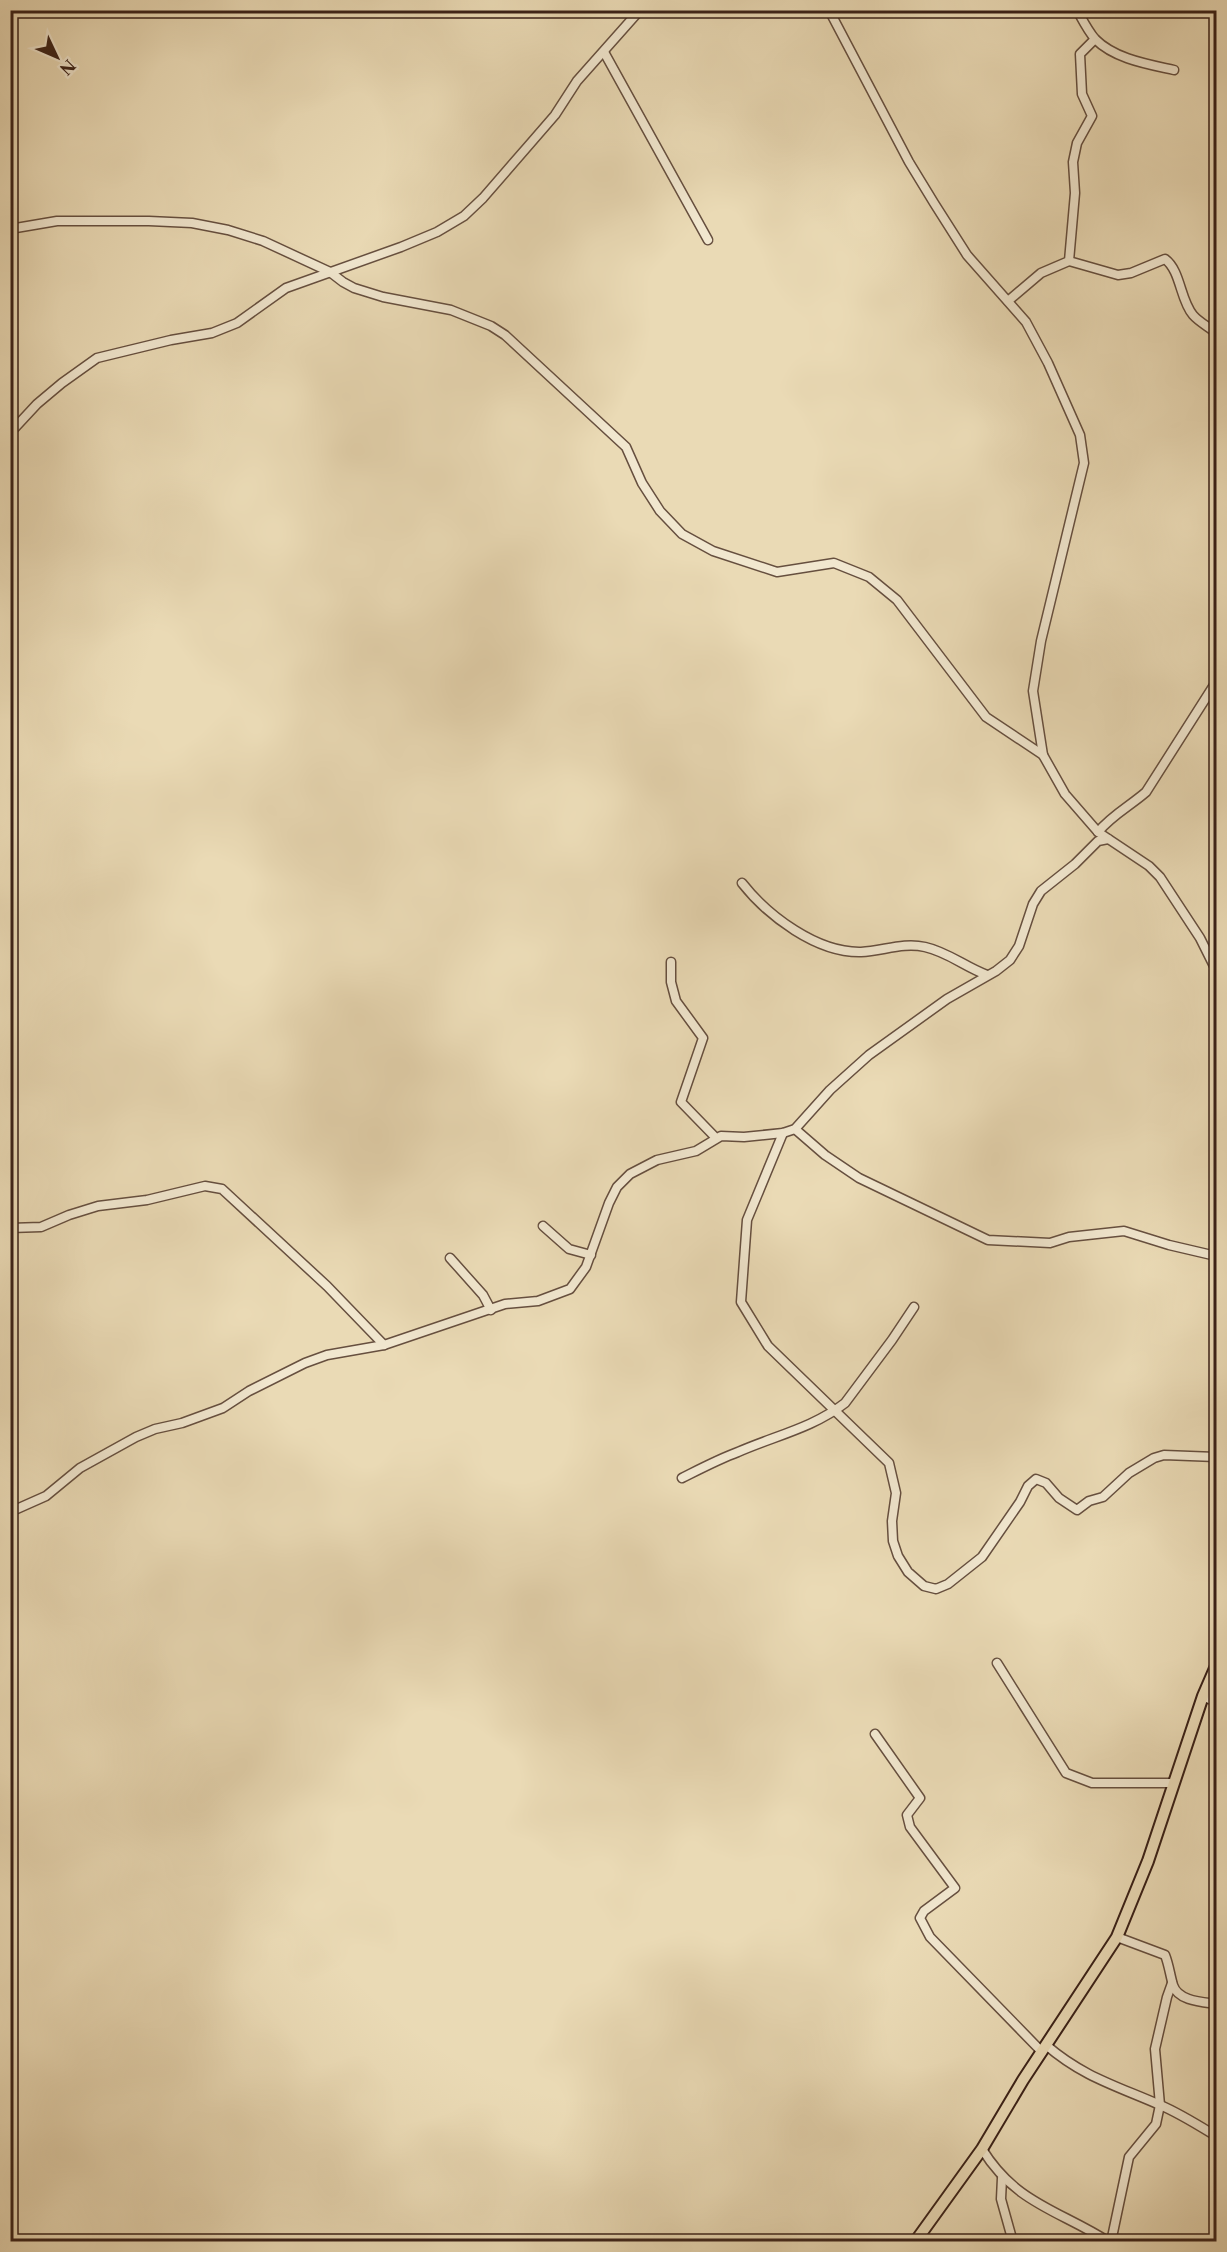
<svg xmlns="http://www.w3.org/2000/svg" width="1227" height="2252" viewBox="0 0 1227 2252" font-family="'Libre Caslon Text',serif">
  <style>
    .lines { fill: none; stroke-linecap: round; stroke-linejoin: round }
    .minor-casing { stroke: #664f3f; stroke-width: 11 }
    .major-casing { stroke: #3a2118; stroke-width: 14 }
    .minor { stroke: #f1e7cf; stroke-width: 8 }
    .major { stroke: #eadab5; stroke-width: 10 }
  </style>
  <rect width="100%" height="100%" fill="#eadab5"/>
  <filter id="stains"><feTurbulence type="fractalNoise" baseFrequency=".00333" numOctaves="4"/><feColorMatrix values="0 0 0 0 .2 0 0 0 0 .09 0 0 0 0 .02 0 0 0 .5 -.17"/></filter>
  <radialGradient id="worn" r=".72"><stop offset=".6" stop-color="#630" stop-opacity="0"/><stop offset="1" stop-color="#630" stop-opacity=".3"/></radialGradient>
  <g class="lines">
    <defs>
      <g id="minor">
        <polyline points="829,10 909,162 934,203 967,255 1026,322 1048,363 1080,435 1084,463 1041,641 1033,691 1043,755"/>
        <path d="M1077,10C1082,19 1088,31 1095,39C1115,59 1147,64 1174,70"/>
        <polyline points="604,52 708,240"/>
        <polyline points="10,229 57,221 149,221 192,223 228,230 263,241 330,272 343,282 354,288 383,297 451,310 491,326 505,335 626,447 642,483 660,511 682,534 713,551 777,572 834,563 869,577 897,600 986,717 1043,755 1065,794 1098,832 1149,866 1160,877 1200,938 1216,970"/>
        <path d="M1069,261L1118,275L1131,273L1165,259C1181,271 1180,300 1193,315C1199,322 1209,327 1216,333"/>
        <polyline points="1008,301 1041,273 1069,261 1075,193 1073,162 1077,143 1092,116 1082,94 1080,54 1095,39"/>
        <polyline points="10,433 37,404 62,383 97,358 171,340 212,333 237,323 286,288 401,247 437,232 464,216 483,198 529,145 555,115 577,81 640,10"/>
        <path d="M1098,832C1112,815 1130,806 1146,792L1216,682"/>
        <path d="M742,883C768,916 817,953 861,952C883,951 903,942 925,947C948,952 965,967 987,975"/>
        <polyline points="671,962 671,982 676,1001 703,1038 681,1102 716,1138"/>
        <polyline points="795,1129 825,1155 859,1178 988,1240 1050,1243 1069,1237 1124,1231 1169,1245 1216,1256"/>
        <polyline points="783,1133 747,1220 741,1302 768,1346 889,1463 896,1493 892,1521 893,1541 898,1556 908,1572 924,1586 936,1589 948,1584 982,1557 1020,1502 1028,1486 1036,1479 1046,1483 1059,1498 1077,1510 1089,1501 1103,1497 1129,1473 1154,1458 1164,1455 1216,1457"/>
        <polyline points="543,1226 569,1249 591,1255"/>
        <polyline points="10,1228 41,1227 69,1215 98,1206 147,1200 205,1186 222,1189 327,1286 384,1345"/>
        <polyline points="450,1258 483,1295 491,1310"/>
        <path d="M682,1478C700,1469 719,1459 738,1452C774,1436 813,1428 845,1403L892,1340L914,1307"/>
        <polyline points="10,1512 46,1496 80,1468 136,1437 155,1429 182,1423 223,1408 249,1391 305,1363 327,1355 384,1345 505,1304 538,1301 570,1289 586,1267 609,1203 617,1187 630,1174 657,1160 696,1151 721,1136 744,1137 783,1133 795,1129 830,1090 869,1055 947,999 996,971 1010,960 1019,946 1033,904 1041,891 1075,864 1098,841 1108,839"/>
        <polyline points="997,1663 1066,1773 1092,1783 1174,1783"/>
        <polyline points="1203,1696 1216,1702"/>
        <polyline points="875,1734 920,1798 907,1815 910,1827 955,1888 924,1911 920,1918 930,1937 1042,2052"/>
        <path d="M1117,1937L1165,1955C1169,1965 1170,1975 1173,1985C1178,2001 1202,2002 1216,2004"/>
        <path d="M1046,2045C1083,2077 1117,2086 1160,2105C1179,2113 1198,2125 1216,2136"/>
        <path d="M982,2149C1016,2204 1059,2210 1109,2242"/>
        <polyline points="1002,2178 1001,2199 1013,2242"/>
        <polyline points="1111,2242 1129,2157 1156,2124 1160,2105 1155,2049 1167,1997 1172,1983"/>
      </g>
      <polyline id="major" points="915,2242 982,2149 1023,2080 1117,1937 1148,1861 1203,1696 1216,1666"/>
    </defs>
    <!-- minor casing -->
    <use href="#minor" class="minor-casing"/>
    <!-- major casing -->
    <use href="#major" class="major-casing"/>
    <!-- minor -->
    <use href="#minor" class="minor"/>
    <!-- major -->
    <use href="#major" class="major"/>
  </g>
  <!-- margin -->
  <rect width="1227" height="2252" fill="none" stroke="#eadab5" stroke-width="36"/>
  <rect x="12" y="12" width="1203" height="2228" fill="none" stroke="#3a2118" stroke-width="3"/>
  <rect x="18" y="18" width="1191" height="2216" fill="none" stroke="#3a2118" stroke-width="1.5"/>
  <!-- north arrow -->
  <g transform="translate(57 57) rotate(134)" stroke="#f1e7cf" stroke-width="4.5" paint-order="stroke">
  <path d="M0-4.5L10 22L0 15L-10 22Z" fill="#3a2118"/>
  <text y="-9" font-size="16" font-weight="bold" text-anchor="middle" fill="#3a2118">N</text>
  </g>
  <rect width="100%" height="100%" filter="url(#stains)"/>
  <rect width="100%" height="100%" fill="url(#worn)"/>
</svg>
